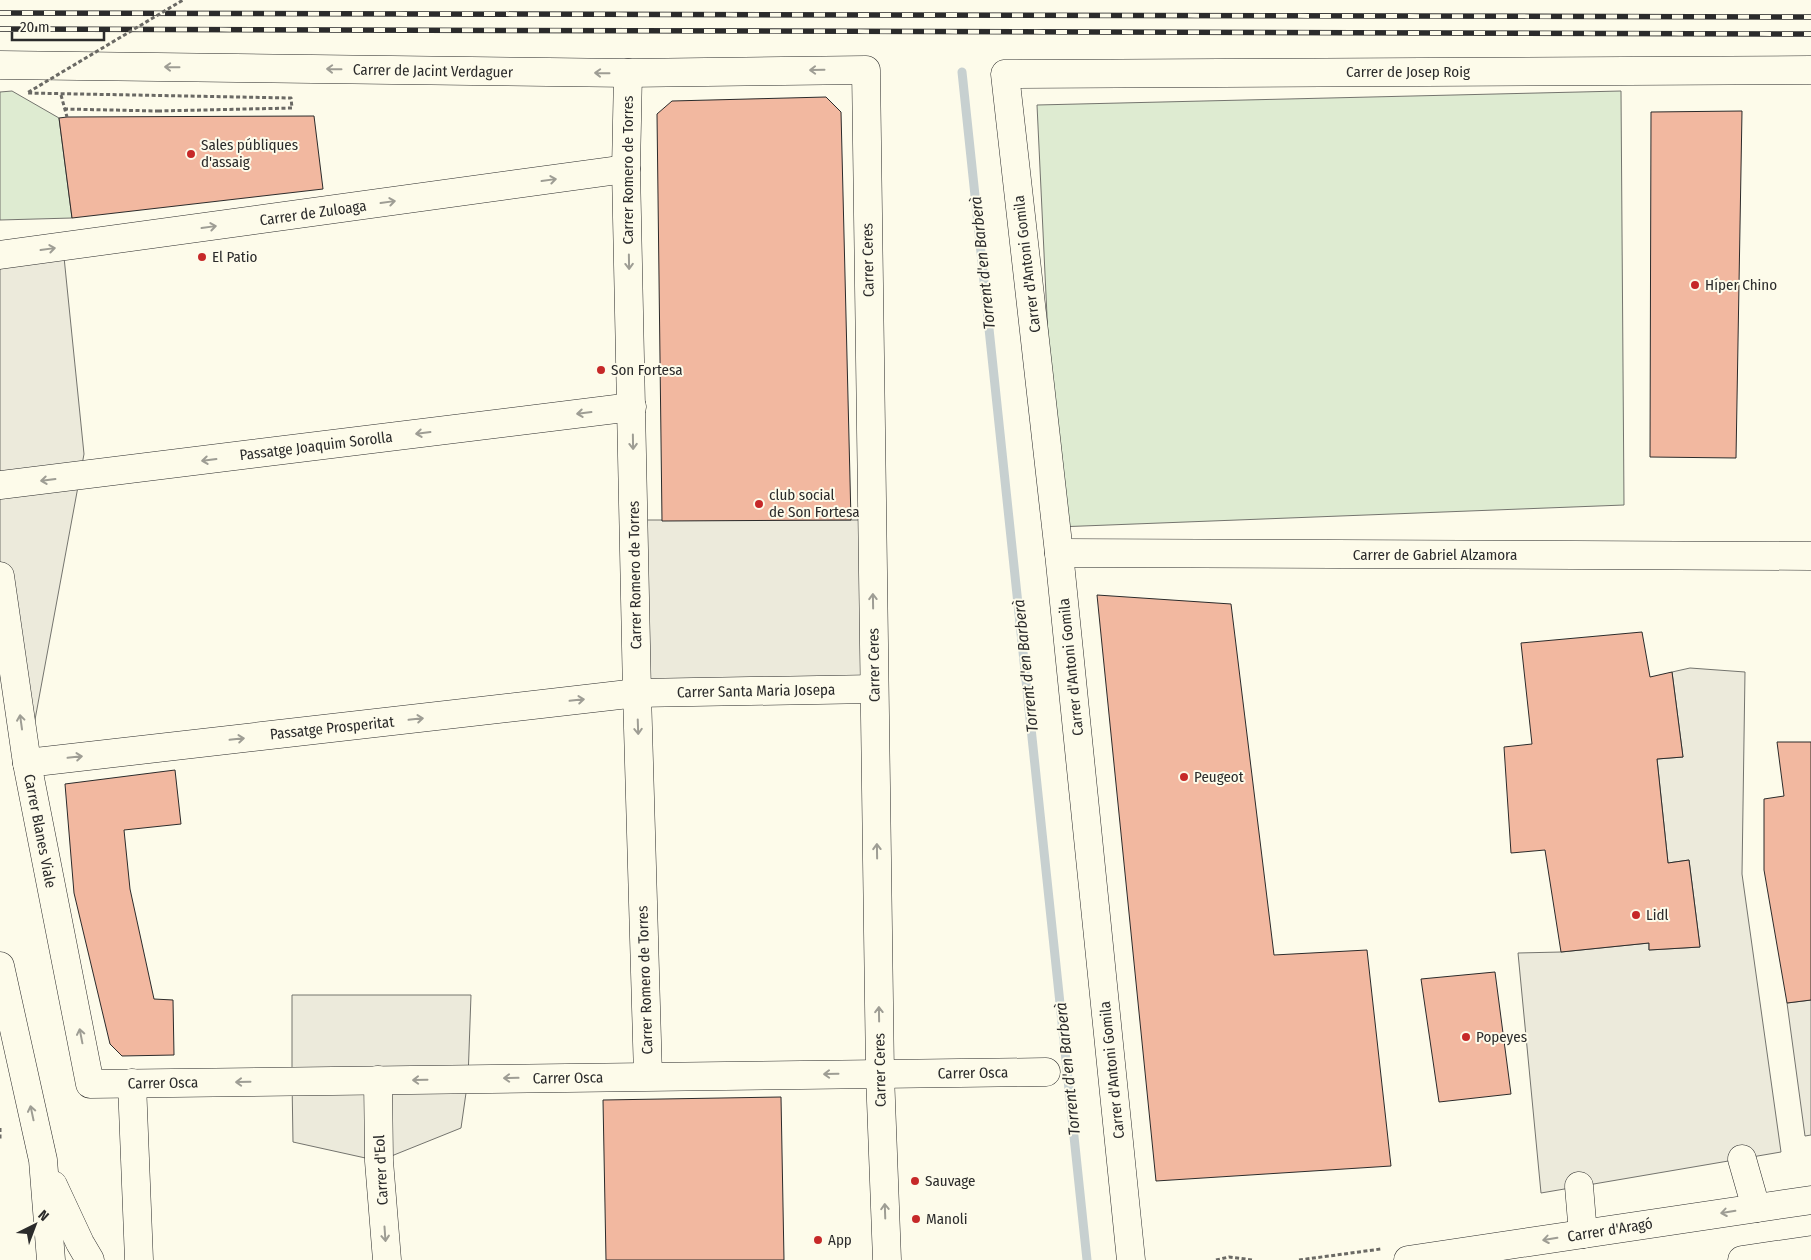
<svg xmlns="http://www.w3.org/2000/svg" width="1811" height="1260" viewBox="0 0 1811 1260" font-family="'Fira Sans Condensed',sans-serif">
  <style>
    .green { fill: #deebd1; stroke: #74746e }
    .parking { fill: #eceadb; stroke: #74746e }
    .lines { fill: none; stroke-linecap: round; stroke-linejoin: round }
    .stream { stroke: #c7d0d0; stroke-width: 9 }
    .building { fill: #f2b8a0; stroke: #2b2b2b }
    .minor-casing { stroke: #2b2b2b; stroke-width: 29 }
    .major-casing { stroke: #2b2b2b; stroke-width: 29 }
    .highway-casing { stroke: #2b2b2b; stroke-width: 29 }
    .path { stroke: #6a6964; stroke-width: 3; stroke-dasharray: 4 2.5; stroke-linecap: butt }
    .minor { stroke: #fdfbea; stroke-width: 28 }
    .major { stroke: #fdfbea; stroke-width: 28 }
    .highway { stroke: #fdfbea; stroke-width: 28 }
    .rail-casing { stroke: #2b2b2b; stroke-width: 5.5 }
    .rail { stroke: #fdfbea; stroke-width: 4; stroke-dasharray: 11; stroke-linecap: butt }
    .path-bridge { stroke: #6a6964; stroke-width: 3; stroke-dasharray: 4 2.5; stroke-linecap: butt }
    .oneway { stroke: #9e9d94 }
    .poi-dot { fill: #c62828; stroke: #fdfbea; stroke-width: 2 }
    .labels { text-anchor: middle; stroke-width: 4; stroke-linejoin: round; paint-order: stroke }
    .street-label { font-size: 15px; fill: #2b2b2b; stroke: #fdfbea }
    .poi-label { font-size: 15px; fill: #2b2b2b; stroke: #fdfbea; text-anchor: start }
    .water-label { font-size: 16px; font-style: italic; fill: #2b2b2b; stroke: #fdfbea }
  </style>
  <rect width="100%" height="100%" fill="#fdfbea"/>
  <!-- green -->
  <g class="green">
    <polygon points="12,91 59,118 72,218 0,220 0,92"/>
    <polygon points="1621,91 1624,505 1057,527 1037,105"/>
  </g>
  <!-- parking -->
  <g class="parking">
    <polygon points="63,247 84,454 27,763 0,576 0,255"/>
    <polygon points="634,520 872,520 874,689 637,693"/>
    <polygon points="1690,668 1745,672 1742,874 1781,1152 1541,1193 1518,953 1561,952 1649,943 1649,950 1700,947 1689,860 1668,863 1657,759 1683,757 1672,672"/>
    <polygon points="292,995 471,995 468,1079 461,1128 379,1161 293,1142 292,1081"/>
    <polygon points="1811,1000 1811,1135 1805,1136 1787,1003"/>
  </g>
  <g class="lines">
    <!-- stream -->
    <polyline class="stream" points="962,72 1087,1260"/>
  </g>
  <!-- building -->
  <g class="building">
    <polygon points="826,97 841,112 851,520 662,521 657,114 672,101"/>
    <polygon points="1742,111 1736,458 1650,457 1651,112"/>
    <polygon points="314,116 323,189 72,218 59,118 67,117"/>
    <polygon points="1097,595 1231,604 1274,955 1367,950 1391,1166 1156,1181"/>
    <polygon points="1642,632 1650,677 1672,672 1683,757 1657,759 1668,863 1689,860 1700,947 1649,950 1649,943 1561,952 1545,850 1511,853 1504,747 1532,744 1521,643"/>
    <polygon points="1777,742 1811,742 1811,1000 1787,1003 1764,870 1764,799 1784,796"/>
    <polygon points="175,770 181,824 124,830 130,889 154,999 173,1000 174,1055 122,1056 110,1044 74,893 65,784"/>
    <polygon points="1495,972 1511,1094 1439,1102 1421,979"/>
    <polygon points="781,1097 784,1260 606,1260 603,1100"/>
  </g>
  <g class="lines">
    <defs>
      <g id="minor">
        <polyline points="0,65 628,73 866,70 880,1074 887,1260"/>
        <polyline points="628,73 626,169 637,693 648,1076"/>
        <polyline points="0,255 626,169"/>
        <polyline points="0,485 632,407"/>
        <polyline points="1059,553 1811,556"/>
        <polyline points="0,576 27,763 90,1084 1046,1072"/>
        <polyline points="27,763 637,693 874,689"/>
        <polyline points="378,1080 379,1161 387,1260"/>
        <polyline points="132,1083 139,1260"/>
        <polyline points="1742,1159 1756,1208"/>
        <polyline points="1579,1186 1583,1234"/>
        <polyline points="1131,1260 1059,553 1005,74 1811,70"/>
      </g>
      <g id="major">
        <polyline points="1408,1260 1811,1200"/>
        <polyline points="1742,1260 1811,1250"/>
      </g>
      <g id="highway">
        <polyline points="0,966 43,1160 51,1260"/>
        <polyline points="53,1185 80,1243 90,1260"/>
      </g>
    </defs>
    <!-- minor casing -->
    <use href="#minor" class="minor-casing"/>
    <!-- major casing -->
    <use href="#major" class="major-casing"/>
    <!-- highway casing -->
    <use href="#highway" class="highway-casing"/>
    <!-- path -->
    <g class="path">
      <polyline points="61,95 67,117"/>
      <polyline points="64,109 158,111"/>
      <polyline points="0,1128 0,1139"/>
      <polyline points="1216,1260 1229,1257 1253,1260"/>
      <polyline points="1299,1260 1381,1249"/>
    </g>
    <!-- minor -->
    <use href="#minor" class="minor"/>
    <!-- major -->
    <use href="#major" class="major"/>
    <!-- highway -->
    <use href="#highway" class="highway"/>
    <defs>
      <g id="rail">
        <polyline points="0,13 1811,17"/>
        <polyline points="0,29 1811,34"/>
      </g>
    </defs>
    <!-- rail casing -->
    <use href="#rail" class="rail-casing"/>
    <!-- rail -->
    <use href="#rail" class="rail"/>
    <!-- path-bridge -->
    <polyline class="path-bridge" points="158,111 292,108 291,98 27,93 183,0"/>
  </g>
  <!-- one-way arrows -->
  <defs><path id="oneway-shaft" d="M-6 0H5M1.5-3L5.5 0L1.5 3" fill="none" stroke-width="1.6" stroke-linecap="round" stroke-linejoin="round" transform="scale(1.25)"/></defs>
  <g class="oneway">
    <use href="#oneway-shaft" transform="translate(172 67) rotate(-179)"/>
    <use href="#oneway-shaft" transform="translate(334 69) rotate(-179)"/>
    <use href="#oneway-shaft" transform="translate(817 70) rotate(179)"/>
    <use href="#oneway-shaft" transform="translate(602 73) rotate(-179)"/>
    <use href="#oneway-shaft" transform="translate(549 180) rotate(-8)"/>
    <use href="#oneway-shaft" transform="translate(388 202) rotate(-8)"/>
    <use href="#oneway-shaft" transform="translate(209 227) rotate(-8)"/>
    <use href="#oneway-shaft" transform="translate(48 249) rotate(-8)"/>
    <use href="#oneway-shaft" transform="translate(629 262) rotate(89)"/>
    <use href="#oneway-shaft" transform="translate(584 413) rotate(173)"/>
    <use href="#oneway-shaft" transform="translate(423 433) rotate(173)"/>
    <use href="#oneway-shaft" transform="translate(633 442) rotate(89)"/>
    <use href="#oneway-shaft" transform="translate(209 460) rotate(173)"/>
    <use href="#oneway-shaft" transform="translate(48 480) rotate(173)"/>
    <use href="#oneway-shaft" transform="translate(873 601) rotate(-91)"/>
    <use href="#oneway-shaft" transform="translate(577 700) rotate(-6)"/>
    <use href="#oneway-shaft" transform="translate(416 719) rotate(-6)"/>
    <use href="#oneway-shaft" transform="translate(21 722) rotate(-98)"/>
    <use href="#oneway-shaft" transform="translate(638 727) rotate(88)"/>
    <use href="#oneway-shaft" transform="translate(237 739) rotate(-6)"/>
    <use href="#oneway-shaft" transform="translate(75 757) rotate(-6)"/>
    <use href="#oneway-shaft" transform="translate(877 851) rotate(-91)"/>
    <use href="#oneway-shaft" transform="translate(879 1014) rotate(-91)"/>
    <use href="#oneway-shaft" transform="translate(81 1036) rotate(-101)"/>
    <use href="#oneway-shaft" transform="translate(831 1074) rotate(179)"/>
    <use href="#oneway-shaft" transform="translate(511 1078) rotate(179)"/>
    <use href="#oneway-shaft" transform="translate(420 1080) rotate(179)"/>
    <use href="#oneway-shaft" transform="translate(243 1082) rotate(179)"/>
    <use href="#oneway-shaft" transform="translate(32 1113) rotate(-102)"/>
    <use href="#oneway-shaft" transform="translate(885 1211) rotate(-92)"/>
    <use href="#oneway-shaft" transform="translate(1728 1212) rotate(171)"/>
    <use href="#oneway-shaft" transform="translate(385 1234) rotate(86)"/>
    <use href="#oneway-shaft" transform="translate(1550 1239) rotate(171)"/>
  </g>
  <!-- markers -->
  <g class="poi-dot">
    <circle cx="191" cy="154" r="5"/>
    <circle cx="202" cy="257" r="5"/>
    <circle cx="1695" cy="285" r="5"/>
    <circle cx="601" cy="370" r="5"/>
    <circle cx="759" cy="504" r="5"/>
    <circle cx="1184" cy="777" r="5"/>
    <circle cx="1636" cy="915" r="5"/>
    <circle cx="1466" cy="1037" r="5"/>
    <circle cx="915" cy="1181" r="5"/>
    <circle cx="916" cy="1219" r="5"/>
    <circle cx="818" cy="1240" r="5"/>
  </g>
  <g class="labels">
    <!-- street labels -->
    <g class="street-label">
      <text transform="translate(433 71) rotate(1)" y="5">Carrer de Jacint Verdaguer</text>
      <text x="1408" y="77">Carrer de Josep Roig</text>
      <text transform="translate(628 170) rotate(-90)" y="5">Carrer Romero de Torres</text>
      <text transform="translate(313 213) rotate(-8)" y="5">Carrer de Zuloaga</text>
      <text transform="translate(868 260) rotate(-91)" y="5">Carrer Ceres</text>
      <text transform="translate(1027 264) rotate(-97)" y="5">Carrer d'Antoni Gomila</text>
      <text transform="translate(316 446) rotate(-7)" y="5">Passatge Joaquim Sorolla</text>
      <text x="1435" y="560">Carrer de Gabriel Alzamora</text>
      <text transform="translate(635 575) rotate(-91)" y="5">Carrer Romero de Torres</text>
      <text transform="translate(874 665) rotate(-91)" y="5">Carrer Ceres</text>
      <text transform="translate(1071 667) rotate(-96)" y="5">Carrer d'Antoni Gomila</text>
      <text transform="translate(756 691) rotate(-1)" y="5">Carrer Santa Maria Josepa</text>
      <text transform="translate(332 728) rotate(-6)" y="5">Passatge Prosperitat</text>
      <text transform="translate(40 831) rotate(79)" y="5">Carrer Blanes Viale</text>
      <text transform="translate(645 980) rotate(-92)" y="5">Carrer Romero de Torres</text>
      <text transform="translate(880 1070) rotate(-91)" y="5">Carrer Ceres</text>
      <text transform="translate(1112 1070) rotate(-96)" y="5">Carrer d'Antoni Gomila</text>
      <text transform="translate(973 1073) rotate(-1)" y="5">Carrer Osca</text>
      <text transform="translate(568 1078) rotate(-1)" y="5">Carrer Osca</text>
      <text transform="translate(163 1083) rotate(-1)" y="5">Carrer Osca</text>
      <text transform="translate(381 1170) rotate(-93)" y="5">Carrer d'Eol</text>
      <text transform="translate(1610 1230) rotate(-9)" y="5">Carrer d'Aragó</text>
    </g>
    <!-- poi labels -->
    <g class="poi-label">
      <text x="201" y="150">Sales públiques<tspan x="201" dy="17">d'assaig</tspan></text>
      <text x="212" y="262">El Patio</text>
      <text x="1705" y="290">Híper Chino</text>
      <text x="611" y="375">Son Fortesa</text>
      <text x="769" y="500">club social<tspan x="769" dy="17">de Son Fortesa</tspan></text>
      <text x="1194" y="782">Peugeot</text>
      <text x="1646" y="920">Lidl</text>
      <text x="1476" y="1042">Popeyes</text>
      <text x="925" y="1186">Sauvage</text>
      <text x="926" y="1224">Manoli</text>
      <text x="828" y="1245">App</text>
    </g>
    <!-- water labels -->
    <g class="water-label">
      <text transform="translate(982 263) rotate(-96)" y="6">Torrent d'en Barberà</text>
      <text transform="translate(1025 666) rotate(-96)" y="6">Torrent d'en Barberà</text>
      <text transform="translate(1067 1069) rotate(-96)" y="6">Torrent d'en Barberà</text>
    </g>
  </g>
  <!-- north arrow -->
  <g transform="translate(35 1225) rotate(42)" stroke="#fdfbea" stroke-width="4" paint-order="stroke">
  <path d="M0-4L9 19L0 12L-9 19Z" fill="#2b2b2b"/>
  <text y="-8" font-size="14" font-weight="bold" text-anchor="middle" fill="#2b2b2b">N</text>
  </g>
  <!-- scale -->
  <path d="M12 32v8h92v-8" fill="none" stroke="#2b2b2b" stroke-width="2.5"/>
  <text x="20" y="32" font-size="15" fill="#2b2b2b" stroke="#fdfbea" stroke-width="4" paint-order="stroke">20 m</text>
</svg>
